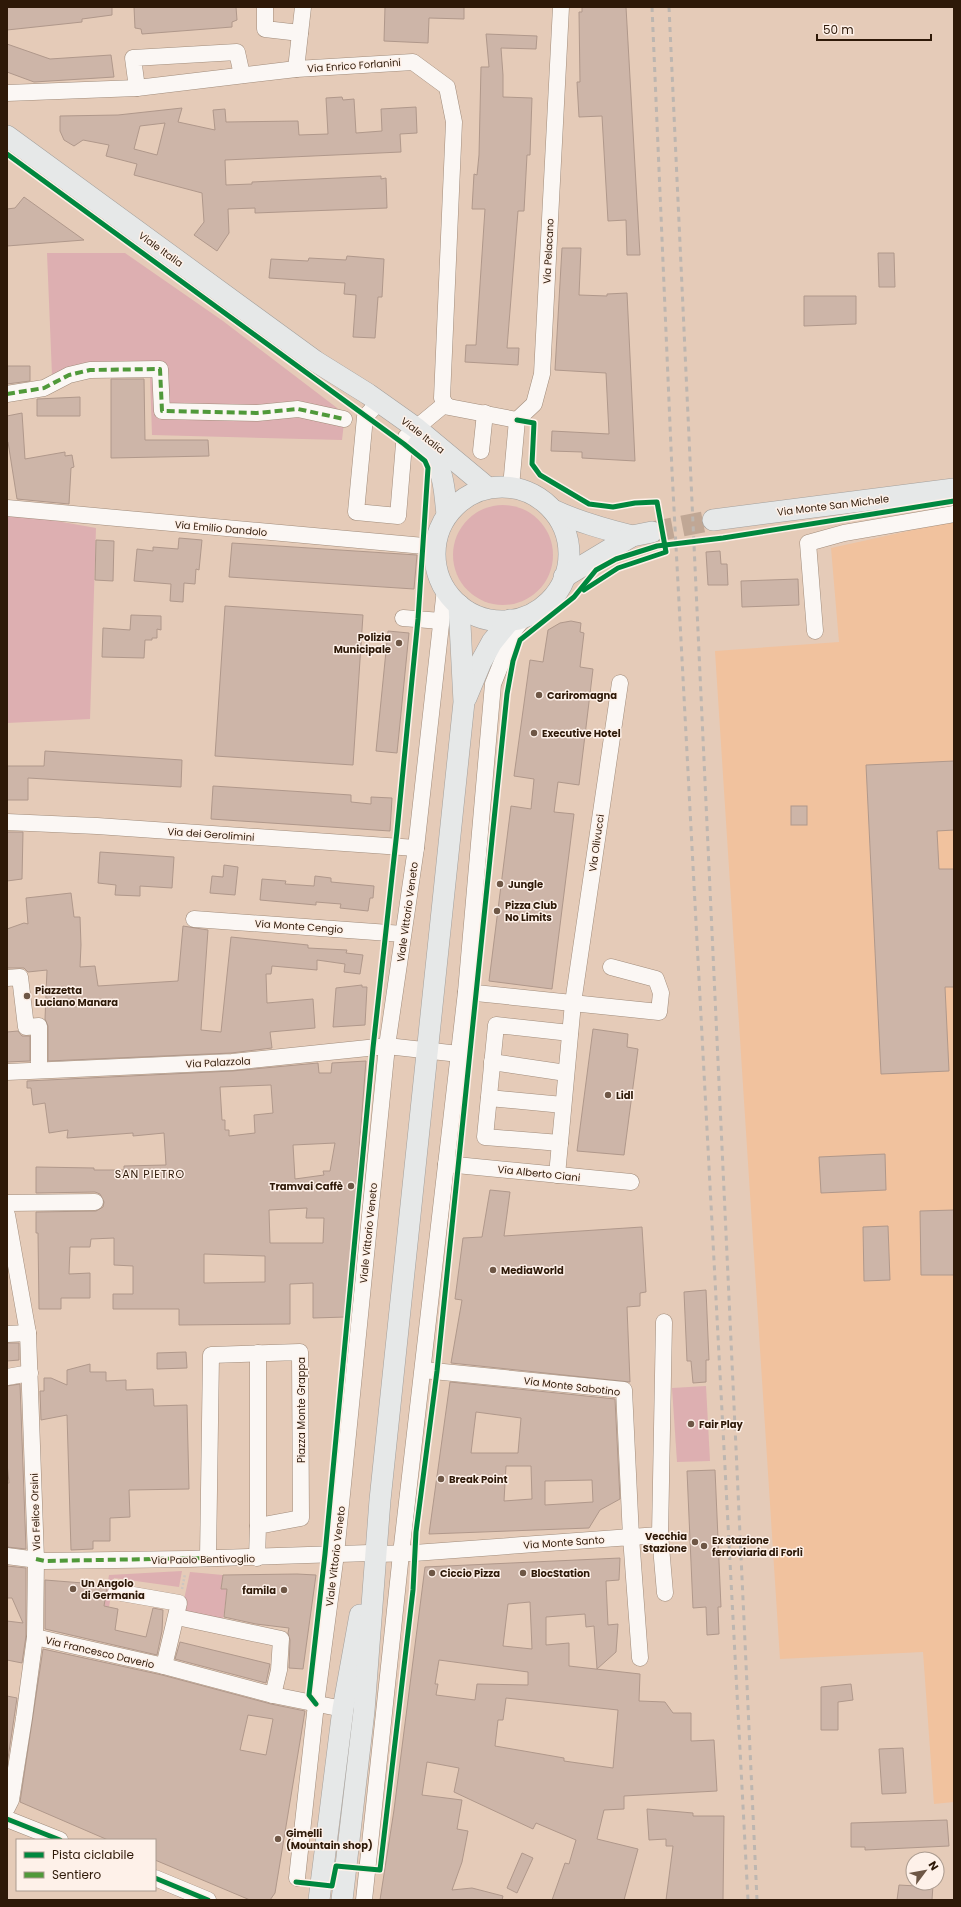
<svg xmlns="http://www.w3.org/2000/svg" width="961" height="1907" viewBox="0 0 961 1907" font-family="Poppins,sans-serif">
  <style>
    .built { fill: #f1c29e }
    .green { fill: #ddafb1 }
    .building { fill: #cdb5a8; stroke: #b0988b; fill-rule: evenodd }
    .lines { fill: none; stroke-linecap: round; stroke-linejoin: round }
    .major-tunnel { stroke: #c0a795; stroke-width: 21; stroke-dasharray: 21 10; stroke-linecap: butt }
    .minor-casing { stroke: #a18c7b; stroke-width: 17 }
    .major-casing { stroke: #a4a09c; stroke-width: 22 }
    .path { stroke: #cec6c0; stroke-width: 2.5; stroke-dasharray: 2 2; stroke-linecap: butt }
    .minor { stroke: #fbf7f4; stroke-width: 16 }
    .major { stroke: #e6e8e8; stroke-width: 21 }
    .rail { stroke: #bdb6b0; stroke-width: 3; stroke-dasharray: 5 5; stroke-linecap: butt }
    .quiet { stroke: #50993a; stroke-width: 4; stroke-dasharray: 8 4; stroke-linecap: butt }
    .cycleway-casing { stroke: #fef1e9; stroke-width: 8 }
    .cycleway { stroke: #00873e; stroke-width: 5 }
    .poi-dot { fill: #6e5746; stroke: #fef1e9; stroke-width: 1.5 }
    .labels { text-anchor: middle; stroke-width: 3; stroke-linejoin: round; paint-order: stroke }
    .street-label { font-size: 10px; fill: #2e1908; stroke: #fef1e9 }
    .poi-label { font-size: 10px; font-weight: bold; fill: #2e1908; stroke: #fef1e9; text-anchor: start }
    .neighbourhood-label { font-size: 11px; letter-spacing: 1px; fill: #2e1908; stroke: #fef1e9 }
  </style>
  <rect width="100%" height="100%" fill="#e5cbb8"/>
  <!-- built -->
  <polygon class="built" points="954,521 954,1802 934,1804 923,1652 780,1659 715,651 839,642 831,548"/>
  <!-- green -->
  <g class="green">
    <polygon points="47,253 125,253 223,321 345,414 342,440 152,435 150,376 52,375"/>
    <circle cx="503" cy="555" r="50"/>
    <polygon points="23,515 96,528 90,719 7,723 7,517"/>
    <polygon points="706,1386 710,1461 677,1462 672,1388"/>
    <polygon points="182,1571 179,1587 114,1578 109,1607 104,1606 109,1575"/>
    <polygon points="190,1572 223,1575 221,1588 227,1589 223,1620 181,1613"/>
  </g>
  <!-- building -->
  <g class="building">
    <polygon points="7,7 112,7 112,15 82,19 82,22 7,30"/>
    <polygon points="134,7 236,7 237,20 232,22 232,27 142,34 141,29 135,28"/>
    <polygon points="385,7 464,7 464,19 429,18 428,43 384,41"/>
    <polygon points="582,7 626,7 640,255 627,255 626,220 608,221 602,116 579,117 577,82 580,82 579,12 582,12"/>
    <polygon points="486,34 537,36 536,49 501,48 503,75 503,97 532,98 530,155 527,155 524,211 518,211 507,348 519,348 518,365 465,362 466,345 476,345 485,209 472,209 474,174 477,175 479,155 481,67 489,67"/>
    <polygon points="7,44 50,59 111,55 114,77 34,82 7,72"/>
    <path d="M342,97L343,100L354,99L356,133L382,131L381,109L416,107L417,133L400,134L401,152L225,160L226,185L252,184V182L381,176V179L386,178L387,208L255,213V208L228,209L229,233L217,251L194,235L204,222L202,193L134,175L137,164L106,156L109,145L83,140L74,146L64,140L60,131V116L118,115L182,108L178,122L215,130L213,110L225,109L226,122L298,121L299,135L328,134L326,98ZM165,123L157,155L134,149L140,126Z"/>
    <polygon points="24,197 31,202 84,240 7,246 7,209 15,208"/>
    <polygon points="562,248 581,248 579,295 607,296 607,294 627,293 635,461 582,458 582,452 551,451 552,431 609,434 606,373 555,370"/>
    <polygon points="878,253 894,253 895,287 879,287"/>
    <polygon points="347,256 384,259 382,297 378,297 375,338 353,337 356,295 344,294 345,283 269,278 271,259 308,261 309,258 346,260"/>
    <polygon points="804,296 856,296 856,324 804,326"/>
    <polygon points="7,366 30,366 30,381 7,384"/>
    <polygon points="111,379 144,379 145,440 208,440 209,456 111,458"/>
    <polygon points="80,397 80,416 37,416 37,399"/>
    <polygon points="22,413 25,459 65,452 65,456 72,455 74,467 71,468 69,504 17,499 8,442 7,443 7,416"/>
    <polygon points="179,538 202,540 199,570 196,569 195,584 184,583 183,602 170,601 171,584 134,581 137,549 153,551 153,547 178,549"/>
    <polygon points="96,540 114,541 113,581 95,580"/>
    <polygon points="232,543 417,555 414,589 229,577"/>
    <polygon points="720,551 721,564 727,564 728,585 708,585 706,552"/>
    <polygon points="798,579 799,605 742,607 741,581"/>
    <polygon points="225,606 363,615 353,765 215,756"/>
    <polygon points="131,615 161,616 161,630 157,629 157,638 152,638 152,640 145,640 144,658 102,657 103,628 130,630"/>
    <polygon points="571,621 581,623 580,632 584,633 580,667 593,669 579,785 558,782 554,812 574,814 552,989 489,981 511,806 531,809 534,779 514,776 530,660 543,662 548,630 560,623"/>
    <polygon points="388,631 409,633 397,753 376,751"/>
    <polygon points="45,751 182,760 181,787 28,778 28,800 7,800 7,766 44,766"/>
    <polygon points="954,761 954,830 937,831 939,869 954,869 954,987 945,987 949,1071 881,1074 866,765"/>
    <polygon points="213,786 351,795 351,802 371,804 371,797 392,798 390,831 211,819"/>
    <rect x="791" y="806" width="16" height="19"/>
    <polygon points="7,832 23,832 22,879 7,881"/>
    <polygon points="100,852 174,857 172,888 140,886 140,896 115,895 116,885 98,883"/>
    <polygon points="224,865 238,867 235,895 210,893 212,876 223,877"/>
    <polygon points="315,876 331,878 331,882 374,886 373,898 370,898 368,911 340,908 341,904 316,902 316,905 260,900 262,879 286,881 285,884 314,886"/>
    <polygon points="71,893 74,917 80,917 81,945 80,967 95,966 98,986 178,981 183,926 208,930 201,1030 221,1032 231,937 308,945 308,948 347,950 346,953 363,955 360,974 344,972 345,964 317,960 317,970 272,966 271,974 266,974 267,1003 313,999 315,1028 270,1032 272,1048 231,1053 48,1061 48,1026 45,1019 47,970 28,972 24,968 7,968 7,929 24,923 28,924 26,898"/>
    <polygon points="362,985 362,987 367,987 365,1025 333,1027 336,988"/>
    <polygon points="593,1029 628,1034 627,1047 638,1049 624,1155 577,1151"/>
    <polygon points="18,1031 22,1036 30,1036 30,1061 7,1062 7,1032"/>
    <path d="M366,1061L346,1317L313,1318V1283L290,1284V1324L179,1325V1309H113V1294H133V1266L114,1265V1238L91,1239L90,1247H70L69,1274L90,1273V1298H61V1309H39L38,1233H36V1212L96,1211L103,1207L104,1202L100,1194L95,1192L36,1193V1167L94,1168V1170H124V1166L166,1165L164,1133L133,1136V1133L67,1138L68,1130L49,1133L45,1103L33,1105L31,1088H27V1081L232,1071L318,1063L319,1073H331L332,1063ZM271,1085L273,1113L254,1115L255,1133L229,1136V1130H225V1120H222L220,1087ZM335,1143L330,1171H323L324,1175L295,1179L293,1145ZM307,1208L306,1218H324L323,1243H270L269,1210ZM204,1254L265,1256V1282L204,1283Z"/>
    <polygon points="885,1154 886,1190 821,1193 819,1157"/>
    <polygon points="490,1190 510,1192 504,1236 642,1227 646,1292 640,1293 640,1306 627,1307 630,1382 451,1363 462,1300 455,1299 463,1238 482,1237"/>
    <polygon points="954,1210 954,1275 921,1275 920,1211"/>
    <polygon points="888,1226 890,1280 864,1281 863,1227"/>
    <polygon points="706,1290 709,1360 706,1360 706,1382 693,1383 691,1361 687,1361 684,1292"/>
    <polygon points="7,1343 19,1343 19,1360 7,1361"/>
    <polygon points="186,1352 187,1368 157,1369 157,1353"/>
    <polygon points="90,1364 90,1372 106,1372 106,1381 126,1380 126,1390 153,1389 154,1406 187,1405 189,1489 129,1490 130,1517 110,1518 110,1541 93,1541 93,1549 71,1550 67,1415 41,1420 40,1391 44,1391 44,1378 51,1378 67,1385 67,1370"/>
    <path d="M450,1382L615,1399L620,1499L600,1510L589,1528L429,1534ZM476,1412L521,1418L518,1453H471ZM506,1466H531L532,1499L504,1501ZM592,1480L593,1502L545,1505V1481Z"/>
    <polygon points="20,1384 26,1549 7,1547 7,1483 9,1483 7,1463 7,1386"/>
    <polygon points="715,1470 721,1607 718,1607 719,1634 707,1635 706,1607 693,1608 687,1471"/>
    <path d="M620,1558L619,1580L606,1581L608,1625L618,1624L616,1652L597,1669L594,1626L586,1627L585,1614L546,1617V1645L569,1643V1666L640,1674L639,1701L665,1702L673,1713H691V1741L714,1740L717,1791L624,1796V1809L604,1810L597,1839L638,1849L624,1900H552L565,1863L569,1864L576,1840L536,1823L533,1829L454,1792L459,1768L427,1762L422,1795L462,1800L457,1829L468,1831L462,1862L452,1890L472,1888L503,1896L502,1900H380L394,1810L425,1567ZM530,1602L532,1649L503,1646L508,1604ZM439,1660L528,1672V1685L477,1684L475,1700L436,1695L438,1684H435ZM506,1698L618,1710L613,1768L564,1761V1758L495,1746L498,1720H503Z"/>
    <polygon points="7,1566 26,1568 26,1636 22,1663 7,1660 7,1621 23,1623 12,1598 7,1598"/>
    <polygon points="297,1574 316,1575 303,1669 289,1668 290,1640 288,1633 289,1628 256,1624 224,1617 227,1589 221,1589 223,1575"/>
    <polygon points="45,1580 83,1583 107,1588 104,1606 118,1609 115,1630 146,1637 153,1608 163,1610 162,1631 157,1655 45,1629"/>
    <polygon points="180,1642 270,1664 266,1683 175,1659"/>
    <path d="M43,1649L162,1675L271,1704L305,1711L275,1893L270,1900H250L155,1860V1840H108L20,1802ZM248,1715L273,1719L266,1755L240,1750Z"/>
    <polygon points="851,1684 853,1700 838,1702 838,1730 821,1730 821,1687"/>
    <polygon points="7,1696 17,1698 7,1765"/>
    <polygon points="903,1748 906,1793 882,1794 879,1749"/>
    <polygon points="647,1809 693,1813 693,1816 724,1816 723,1900 666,1900 673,1846 666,1846 666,1839 649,1840"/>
    <polygon points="947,1820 949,1846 865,1850 865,1847 851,1847 851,1823"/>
    <polygon points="522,1853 533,1858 517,1893 507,1888"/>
    <polygon points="917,1884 933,1885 932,1900 897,1900 899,1885 916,1886"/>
  </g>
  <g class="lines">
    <!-- major-tunnel -->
    <polyline class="major-tunnel" points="652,532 713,520"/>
    <defs>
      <g id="minor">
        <polyline points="265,7 265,29 300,33"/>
        <polyline points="296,69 303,7"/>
        <polyline points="137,88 133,58 237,52 242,75"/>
        <polyline points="7,93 137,88 296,69 413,62 447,87 454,122 442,398 445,404 449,407 517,420"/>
        <polyline points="7,394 44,388 69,375 90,370 160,369 162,411 257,413 298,409 344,419"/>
        <polyline points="379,402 365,417 356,512 398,516 404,444 406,437"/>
        <polyline points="416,428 445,404"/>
        <polyline points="481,451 485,413"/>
        <polyline points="511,487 517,420 534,404 542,374 561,7"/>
        <polyline points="7,508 435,547"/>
        <polyline points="403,618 441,621"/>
        <polyline points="815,631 808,543 844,533 954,514"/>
        <polyline points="7,822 97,826 416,848"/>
        <polyline points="194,919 403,934"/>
        <polyline points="7,978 20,977 26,1027 39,1026 39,1070"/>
        <polyline points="466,992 659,1012 661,993 656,979 611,967"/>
        <polyline points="492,1062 566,1073"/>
        <polyline points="7,1072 232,1062 387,1046 459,1054"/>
        <polyline points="489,1098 563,1105"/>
        <polyline points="560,1143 485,1137 496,1025 570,1033"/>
        <polyline points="446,1164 631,1182"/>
        <polyline points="557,1175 573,1003 620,683"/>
        <polyline points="7,1203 95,1202"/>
        <polyline points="7,1215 28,1333 36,1559 35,1637 24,1718 11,1800 7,1808"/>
        <polyline points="7,1334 28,1333"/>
        <polyline points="258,1353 258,1526"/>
        <polyline points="423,1370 624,1390 631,1537 660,1535 665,1593"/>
        <polyline points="7,1377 30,1373"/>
        <polyline points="660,1535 664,1322"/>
        <polyline points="376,1554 414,1553 631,1537 640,1658"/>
        <polyline points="7,1556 45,1561 188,1559 370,1553"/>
        <polyline points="208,1558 211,1355 300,1352 301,1518 258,1526 257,1558"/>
        <polyline points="116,1592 179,1603 164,1666"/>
        <polyline points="177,1617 281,1639 279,1670 273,1695"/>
        <polyline points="35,1637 164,1666 273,1695 343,1709"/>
        <polyline points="7,1819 60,1840"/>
        <polyline points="155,1878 208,1900"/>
        <polyline points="297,1878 316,1704 336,1554 387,1046 416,848 445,589"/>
        <polyline points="364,1900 401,1554 466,992 493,684 515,629 525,617"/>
      </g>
      <g id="major">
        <polyline points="7,136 315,361 368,394 416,428 488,488"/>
        <path d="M418,445C446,466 443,482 447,514"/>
        <circle cx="502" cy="554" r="67"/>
        <path d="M553,510C578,522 604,529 632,536"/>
        <polyline points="713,520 954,489"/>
        <polyline points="564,577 632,536 652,532"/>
        <polyline points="466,698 481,662 492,642 510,620"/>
        <polyline points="319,1900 343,1709 360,1615"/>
        <polyline points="342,1900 364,1711 380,1500 464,702 459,605"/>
      </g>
    </defs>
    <!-- minor casing -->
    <use href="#minor" class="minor-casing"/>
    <!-- major casing -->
    <use href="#major" class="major-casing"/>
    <!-- path -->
    <polyline class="path" points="182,1589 185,1574"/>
    <!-- minor -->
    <use href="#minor" class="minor"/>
    <!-- major -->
    <use href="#major" class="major"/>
    <!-- rail -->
    <g class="rail">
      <polyline points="652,7 672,471 748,1900"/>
      <polyline points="669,7 757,1900"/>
    </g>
    <!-- quiet -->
    <g class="quiet">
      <polyline points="7,394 44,388 69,375 90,370 160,369 162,411 257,413 298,409 344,419"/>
      <polyline points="36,1559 45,1561 208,1558"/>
    </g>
    <defs>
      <g id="cycleway">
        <polyline points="7,154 404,444 425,461 428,468 418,619 397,831 373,1048 325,1554 309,1695 316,1704"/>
        <polyline points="517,420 534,423 532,464 540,475 589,504 613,507 635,503 657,502 666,552 618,568 584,590"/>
        <polyline points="7,1819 60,1840"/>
        <polyline points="155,1878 208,1900"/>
        <polyline points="296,1882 332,1886 336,1866 380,1870 413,1590 416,1532 437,1371 507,694 513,661 520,640 574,597 596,570 616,559 657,546 723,538 954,501"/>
      </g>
    </defs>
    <!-- cycleway casing -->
    <use href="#cycleway" class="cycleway-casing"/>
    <!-- cycleway -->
    <use href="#cycleway" class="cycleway"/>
  </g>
  <!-- markers -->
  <g class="poi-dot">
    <circle cx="399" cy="643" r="4"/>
    <circle cx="539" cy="695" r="4"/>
    <circle cx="534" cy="733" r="4"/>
    <circle cx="500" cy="884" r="4"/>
    <circle cx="497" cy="911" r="4"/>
    <circle cx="27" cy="996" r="4"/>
    <circle cx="608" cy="1095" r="4"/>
    <circle cx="351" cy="1186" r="4"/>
    <circle cx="493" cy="1270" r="4"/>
    <circle cx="691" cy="1424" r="4"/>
    <circle cx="441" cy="1479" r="4"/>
    <circle cx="695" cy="1542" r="4"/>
    <circle cx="704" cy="1546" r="4"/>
    <circle cx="432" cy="1573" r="4"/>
    <circle cx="523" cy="1573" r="4"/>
    <circle cx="73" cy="1589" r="4"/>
    <circle cx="284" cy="1590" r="4"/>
    <circle cx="278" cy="1839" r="4"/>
  </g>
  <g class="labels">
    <!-- street labels -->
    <g class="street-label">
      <text transform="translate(354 65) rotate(-4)" y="4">Via Enrico Forlanini</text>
      <text transform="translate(161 249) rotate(36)" y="4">Viale Italia</text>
      <text transform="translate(548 251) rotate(-87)" y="4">Via Pelacano</text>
      <text transform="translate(423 435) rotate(38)" y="4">Viale Italia</text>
      <text transform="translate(833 505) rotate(-7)" y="4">Via Monte San Michele</text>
      <text transform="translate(221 528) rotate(5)" y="4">Via Emilio Dandolo</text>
      <text transform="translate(211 834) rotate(4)" y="4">Via dei Gerolimini</text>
      <text transform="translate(596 843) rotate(-82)" y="4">Via Olivucci</text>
      <text transform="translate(407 912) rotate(-82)" y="4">Viale Vittorio Veneto</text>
      <text transform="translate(299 926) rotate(4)" y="4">Via Monte Cengio</text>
      <text transform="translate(218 1062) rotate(-3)" y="4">Via Palazzola</text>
      <text transform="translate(539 1173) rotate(6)" y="4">Via Alberto Ciani</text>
      <text transform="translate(368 1233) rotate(-84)" y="4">Viale Vittorio Veneto</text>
      <text transform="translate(572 1386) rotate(7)" y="4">Via Monte Sabotino</text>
      <text transform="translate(301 1410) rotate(-90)" y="4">Piazza Monte Grappa</text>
      <text transform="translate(35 1512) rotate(-92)" y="4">Via Felice Orsini</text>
      <text transform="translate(564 1542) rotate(-4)" y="4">Via Monte Santo</text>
      <text transform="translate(335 1556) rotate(-83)" y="4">Viale Vittorio Veneto</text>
      <text transform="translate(203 1559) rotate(-1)" y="4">Via Paolo Bentivoglio</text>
      <text transform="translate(100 1652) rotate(13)" y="4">Via Francesco Daverio</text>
    </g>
    <!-- poi labels -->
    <g class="poi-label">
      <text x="391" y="641" text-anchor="end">Polizia<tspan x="391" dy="12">Municipale</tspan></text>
      <text x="547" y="699">Cariromagna</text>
      <text x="542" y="737">Executive Hotel</text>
      <text x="508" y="888">Jungle</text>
      <text x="505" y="909">Pizza Club<tspan x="505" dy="12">No Limits</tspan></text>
      <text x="35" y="994">Piazzetta<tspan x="35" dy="12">Luciano Manara</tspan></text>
      <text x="616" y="1099">Lidl</text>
      <text x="343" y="1190" text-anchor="end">Tramvai Caffè</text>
      <text x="501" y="1274">MediaWorld</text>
      <text x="699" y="1428">Fair Play</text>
      <text x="449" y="1483">Break Point</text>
      <text x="687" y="1540" text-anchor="end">Vecchia<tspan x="687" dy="12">Stazione</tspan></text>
      <text x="712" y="1544">Ex stazione<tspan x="712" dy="12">ferroviaria di Forlì</tspan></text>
      <text x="440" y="1577">Ciccio Pizza</text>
      <text x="531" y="1577">BlocStation</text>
      <text x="81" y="1587">Un Angolo<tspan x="81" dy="12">di Germania</tspan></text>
      <text x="276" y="1594" text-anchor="end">famila</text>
      <text x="286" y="1837">Gimelli<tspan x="286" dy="12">(Mountain shop)</tspan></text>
    </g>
    <!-- neighbourhood labels -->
    <g class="neighbourhood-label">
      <text x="150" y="1178">SAN PIETRO</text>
    </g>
  </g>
  <!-- border -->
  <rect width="961" height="1907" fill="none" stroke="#2e1908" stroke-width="16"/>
  <!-- legend -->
  <rect x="16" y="1839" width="140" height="52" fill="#fef1e9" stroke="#ab9b8f"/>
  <rect x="24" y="1852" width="20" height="6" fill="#00873e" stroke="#ab9b8f"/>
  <text x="52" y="1859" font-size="12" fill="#2e1908">Pista ciclabile</text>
  <rect x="24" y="1872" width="20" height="6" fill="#50993a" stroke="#ab9b8f"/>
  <text x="52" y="1879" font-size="12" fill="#2e1908">Sentiero</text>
  <!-- north arrow -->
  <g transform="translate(925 1871) rotate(58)"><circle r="19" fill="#fef1e9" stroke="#ab9b8f"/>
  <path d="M0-3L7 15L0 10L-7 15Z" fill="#6e5746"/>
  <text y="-6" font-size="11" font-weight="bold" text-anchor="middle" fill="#2e1908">N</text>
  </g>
  <!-- scale -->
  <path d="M817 34v6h114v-6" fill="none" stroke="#2e1908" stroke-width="2"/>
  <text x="823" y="34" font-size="12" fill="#2e1908" stroke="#fef1e9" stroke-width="3" paint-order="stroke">50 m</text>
</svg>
